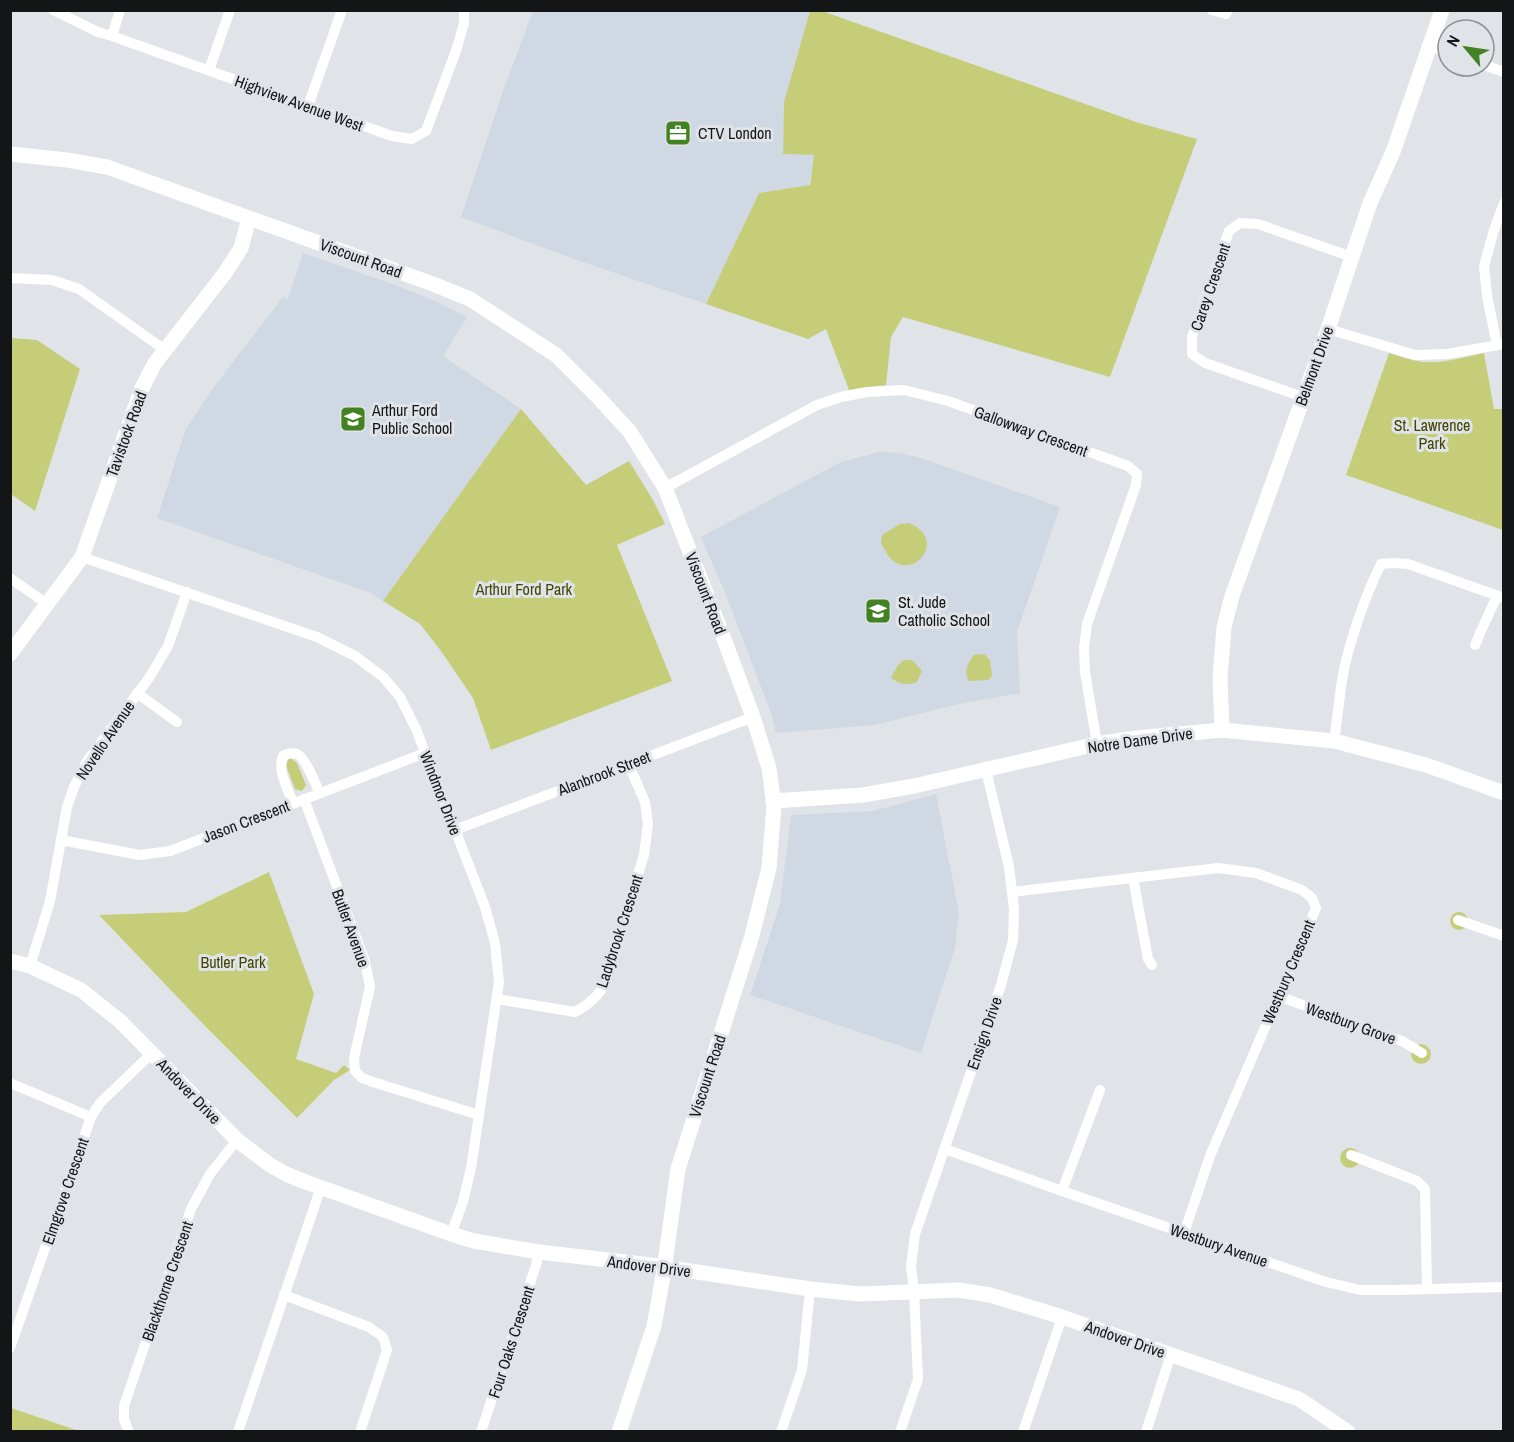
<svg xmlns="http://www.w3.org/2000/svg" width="1514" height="1442" viewBox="0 0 1514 1442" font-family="'Archivo Narrow',sans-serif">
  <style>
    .built { fill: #d0d8e3 }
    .green { fill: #c6cd79 }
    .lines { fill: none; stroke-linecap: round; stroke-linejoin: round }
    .street { stroke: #fff; stroke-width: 10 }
    .secondary { stroke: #fff; stroke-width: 15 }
    .labels { text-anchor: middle; stroke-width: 6; stroke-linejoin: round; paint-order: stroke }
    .street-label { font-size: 16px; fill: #141517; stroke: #e0e4e9 }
    .poi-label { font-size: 16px; fill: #141517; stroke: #e0e4e9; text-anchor: start }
    .park-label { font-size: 16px; fill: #424500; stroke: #e0e4e9 }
  </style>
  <rect width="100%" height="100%" fill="#e0e4e9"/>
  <!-- built -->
  <g class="built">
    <polygon points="533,11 810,11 784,102 783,154 815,155 809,185 759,193 706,304 574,259 461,217 502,94"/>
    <polygon points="303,253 398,286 431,299 467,317 443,356 521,409 383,601 371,593 157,518 186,429 213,388 283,297 288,299"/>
    <polygon points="879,452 899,453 921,458 1060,507 1017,632 1020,693 958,704 874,725 776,733 771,713 724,590 701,537 841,462"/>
    <polygon points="936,794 959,913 955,947 921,1053 750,995 780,904 791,815 873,811"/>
  </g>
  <!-- green -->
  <g class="green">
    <polygon points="810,11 822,11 1139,123 1197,139 1110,377 903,317 891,337 886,385 849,390 826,329 808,339 706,304 759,193 810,185 814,155 783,154 784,102"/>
    <polygon points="11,338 37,340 80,369 35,511 11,494"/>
    <path d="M1389,353C1400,357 1411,360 1422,362C1442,364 1465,357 1484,353L1494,409H1503V530L1346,475Z"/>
    <polygon points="521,409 586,485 629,461 653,500 665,524 617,545 672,681 491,750 473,698 441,651 420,624 383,601"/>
    <path d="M909,523C949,540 913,581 891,559C887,555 884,548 881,543L882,535L900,524Z"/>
    <path d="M984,654L990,660L992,676L988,680L969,681C963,672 968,663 974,655Z"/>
    <path d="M904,660H912L922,671L917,682C907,686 899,684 891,678L898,665Z"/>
    <polygon points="290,758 297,763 306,785 302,791 295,789 286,766 288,760"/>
    <polygon points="269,872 314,994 296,1059 336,1073 344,1065 350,1070 334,1080 297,1118 206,1027 99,915 186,912"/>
    <circle cx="1459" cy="921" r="9"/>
    <circle cx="1421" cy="1054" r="10"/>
    <circle cx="1350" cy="1158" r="10"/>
    <polygon points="10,1408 11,1408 79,1431 11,1431"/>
  </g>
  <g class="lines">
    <!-- street -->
    <g class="street">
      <polyline points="53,10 98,32 112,36 392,136 412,139 426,131 456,51 464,23 464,10"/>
      <polyline points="1212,10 1226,14 1228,10"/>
      <polyline points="112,36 120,10"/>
      <polyline points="1430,46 1448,52"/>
      <polyline points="1484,65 1504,72"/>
      <polyline points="209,70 230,10"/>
      <polyline points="308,106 342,10"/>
      <polyline points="10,278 52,280 79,289 165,350"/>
      <polyline points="1328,329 1415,355 1447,354 1504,344"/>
      <polyline points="1497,345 1487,296 1484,266 1494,230 1504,203"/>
      <polyline points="1303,397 1205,363 1192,354 1192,337 1229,231 1240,223 1258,224 1352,257"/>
      <polyline points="665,488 817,405 841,397 867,392 904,390 948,401 1128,466 1137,474 1136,485 1087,624 1084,648 1085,672 1097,744"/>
      <polyline points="82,557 317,637 355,656 383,677 400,697 416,729 485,907 495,943 499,982 471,1168 463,1202 451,1234"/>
      <polyline points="10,578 47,604"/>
      <polyline points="1475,645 1481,631 1497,596"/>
      <polyline points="137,693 177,722"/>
      <path d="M1334,741C1337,721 1339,701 1342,680C1348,645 1365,596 1381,564L1393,563L1408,564L1504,598"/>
      <polyline points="304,799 365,961 370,987 354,1058 355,1071 362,1078 373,1082 479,1115"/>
      <path d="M293,803C288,789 277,771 283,756C287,754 292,752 297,754C306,758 315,784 320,793"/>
      <polyline points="455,830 753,717"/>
      <polyline points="61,840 140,855 170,851 425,753"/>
      <polyline points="1133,878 1148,959 1152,965"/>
      <polyline points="1012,892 1218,868 1256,873 1302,890 1312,898 1316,908 1210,1156 1184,1233"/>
      <polyline points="1458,920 1504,936"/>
      <polyline points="30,966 50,901 67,807 74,787 87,761 149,678 168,646 187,592"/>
      <polyline points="1278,996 1402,1041 1422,1053"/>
      <path d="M497,999L575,1012C587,1006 594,1000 602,989L644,855L648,824L645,802L628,763"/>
      <polyline points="10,1083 91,1117"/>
      <polyline points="945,1149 1062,1191 1326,1282 1360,1290 1396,1290 1504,1287"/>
      <polyline points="1351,1155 1417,1181 1425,1189 1427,1289"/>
      <polyline points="1062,1191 1100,1090"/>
      <polyline points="284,1295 369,1327 383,1337 387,1350 360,1432"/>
      <polyline points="10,1348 91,1117 100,1103 152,1053"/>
      <polyline points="129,1432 124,1420 124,1406 191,1209 210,1174 237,1140"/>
      <polyline points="238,1432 321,1187"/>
      <polyline points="481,1432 536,1265 539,1252"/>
      <polyline points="781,1432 802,1370 810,1289"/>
      <polyline points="900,1432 918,1379 914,1292 911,1266 915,1234 1001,985 1013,940 1014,909 1009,867 986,770"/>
      <polyline points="1023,1432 1062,1317"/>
      <polyline points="1146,1432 1171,1354"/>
    </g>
    <!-- secondary -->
    <g class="secondary">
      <polyline points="10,154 67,160 107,167 433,284 470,299 556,355 598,397 630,432 665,488 724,639 753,717 769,768 774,806 769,868 751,939 678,1169 664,1270 654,1326 619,1432"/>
      <polyline points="10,654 82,557 141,390 155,363 225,273 241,248 249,218"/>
      <polyline points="1222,730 1220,678 1224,627 1232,596 1328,329 1370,203 1393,152 1442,10"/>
      <polyline points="773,801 863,795 914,786 1097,744 1136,738 1222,730 1334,741 1426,765 1504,793"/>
      <polyline points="10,961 30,966 81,990 120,1021 237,1140 270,1165 286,1174 303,1181 451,1234 474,1241 539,1252 651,1265 810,1289 860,1294 959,1290 990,1295 1062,1317 1299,1399 1348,1432"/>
    </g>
  </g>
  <!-- icons -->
  <defs>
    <symbol id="office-square" viewBox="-11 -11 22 22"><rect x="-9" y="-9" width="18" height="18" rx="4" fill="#428222" stroke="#e0e4e9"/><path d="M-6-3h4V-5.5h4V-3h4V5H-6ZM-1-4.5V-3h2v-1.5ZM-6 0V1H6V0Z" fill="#fff"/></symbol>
    <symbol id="school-square" viewBox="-11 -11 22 22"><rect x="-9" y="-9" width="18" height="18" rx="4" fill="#428222" stroke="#e0e4e9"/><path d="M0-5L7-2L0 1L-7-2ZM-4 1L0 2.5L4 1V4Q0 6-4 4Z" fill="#fff"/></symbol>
  </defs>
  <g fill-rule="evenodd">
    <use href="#office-square" x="663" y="118" width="30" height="30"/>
    <use href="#school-square" x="338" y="404" width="30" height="30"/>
    <use href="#school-square" x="863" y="596" width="30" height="30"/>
  </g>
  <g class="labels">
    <!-- street labels -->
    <g class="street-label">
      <text transform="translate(299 103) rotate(20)" y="6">Highview Avenue West</text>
      <text transform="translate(361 258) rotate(20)" y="6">Viscount Road</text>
      <text transform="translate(1210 287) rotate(-71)" y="6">Carey Crescent</text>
      <text transform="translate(1314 366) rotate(-70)" y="6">Belmont Drive</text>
      <text transform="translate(1031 431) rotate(20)" y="6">Gallowway Crescent</text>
      <text transform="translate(126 434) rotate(-70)" y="6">Tavistock Road</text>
      <text transform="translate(706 593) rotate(69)" y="6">Viscount Road</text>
      <text transform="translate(105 740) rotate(-56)" y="6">Novello Avenue</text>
      <text transform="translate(1140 740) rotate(-8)" y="6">Notre Dame Drive</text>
      <text transform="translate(604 773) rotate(-21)" y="6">Alanbrook Street</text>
      <text transform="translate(441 793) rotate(69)" y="6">Windmor Drive</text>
      <text transform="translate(246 821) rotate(-21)" y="6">Jason Crescent</text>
      <text transform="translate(351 928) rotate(70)" y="6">Butler Avenue</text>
      <text transform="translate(619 931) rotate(-72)" y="6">Ladybrook Crescent</text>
      <text transform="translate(1288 972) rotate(-67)" y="6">Westbury Crescent</text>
      <text transform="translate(1351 1023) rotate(20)" y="6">Westbury Grove</text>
      <text transform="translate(984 1033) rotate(-71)" y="6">Ensign Drive</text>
      <text transform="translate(707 1076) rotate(-72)" y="6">Viscount Road</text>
      <text transform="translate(189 1091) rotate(46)" y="6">Andover Drive</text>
      <text transform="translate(65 1191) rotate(-71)" y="6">Elmgrove Crescent</text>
      <text transform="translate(1219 1245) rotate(19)" y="6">Westbury Avenue</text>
      <text transform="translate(649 1266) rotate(7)" y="6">Andover Drive</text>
      <text transform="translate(167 1281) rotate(-71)" y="6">Blackthorne Crescent</text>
      <text transform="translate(1125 1339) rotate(19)" y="6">Andover Drive</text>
      <text transform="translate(511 1342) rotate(-72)" y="6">Four Oaks Crescent</text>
    </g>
    <!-- poi labels -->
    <g class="poi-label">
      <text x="698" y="139">CTV London</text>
      <text x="372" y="416">Arthur Ford<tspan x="372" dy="18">Public School</tspan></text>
      <text x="898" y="608">St. Jude<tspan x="898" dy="18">Catholic School</tspan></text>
    </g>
    <!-- park labels -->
    <g class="park-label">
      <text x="1432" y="431">St. Lawrence<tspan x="1432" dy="18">Park</tspan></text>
      <text x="524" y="595">Arthur Ford Park</text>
      <text x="233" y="968">Butler Park</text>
    </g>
  </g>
  <!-- border -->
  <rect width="1514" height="1442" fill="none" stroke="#141517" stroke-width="24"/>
  <!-- north arrow -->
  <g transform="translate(1466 48) rotate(299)"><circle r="28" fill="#e0e4e9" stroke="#8e9195" stroke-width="1.5"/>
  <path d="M0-4.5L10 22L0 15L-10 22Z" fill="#428222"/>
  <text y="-9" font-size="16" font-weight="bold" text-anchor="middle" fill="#141517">N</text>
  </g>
</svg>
